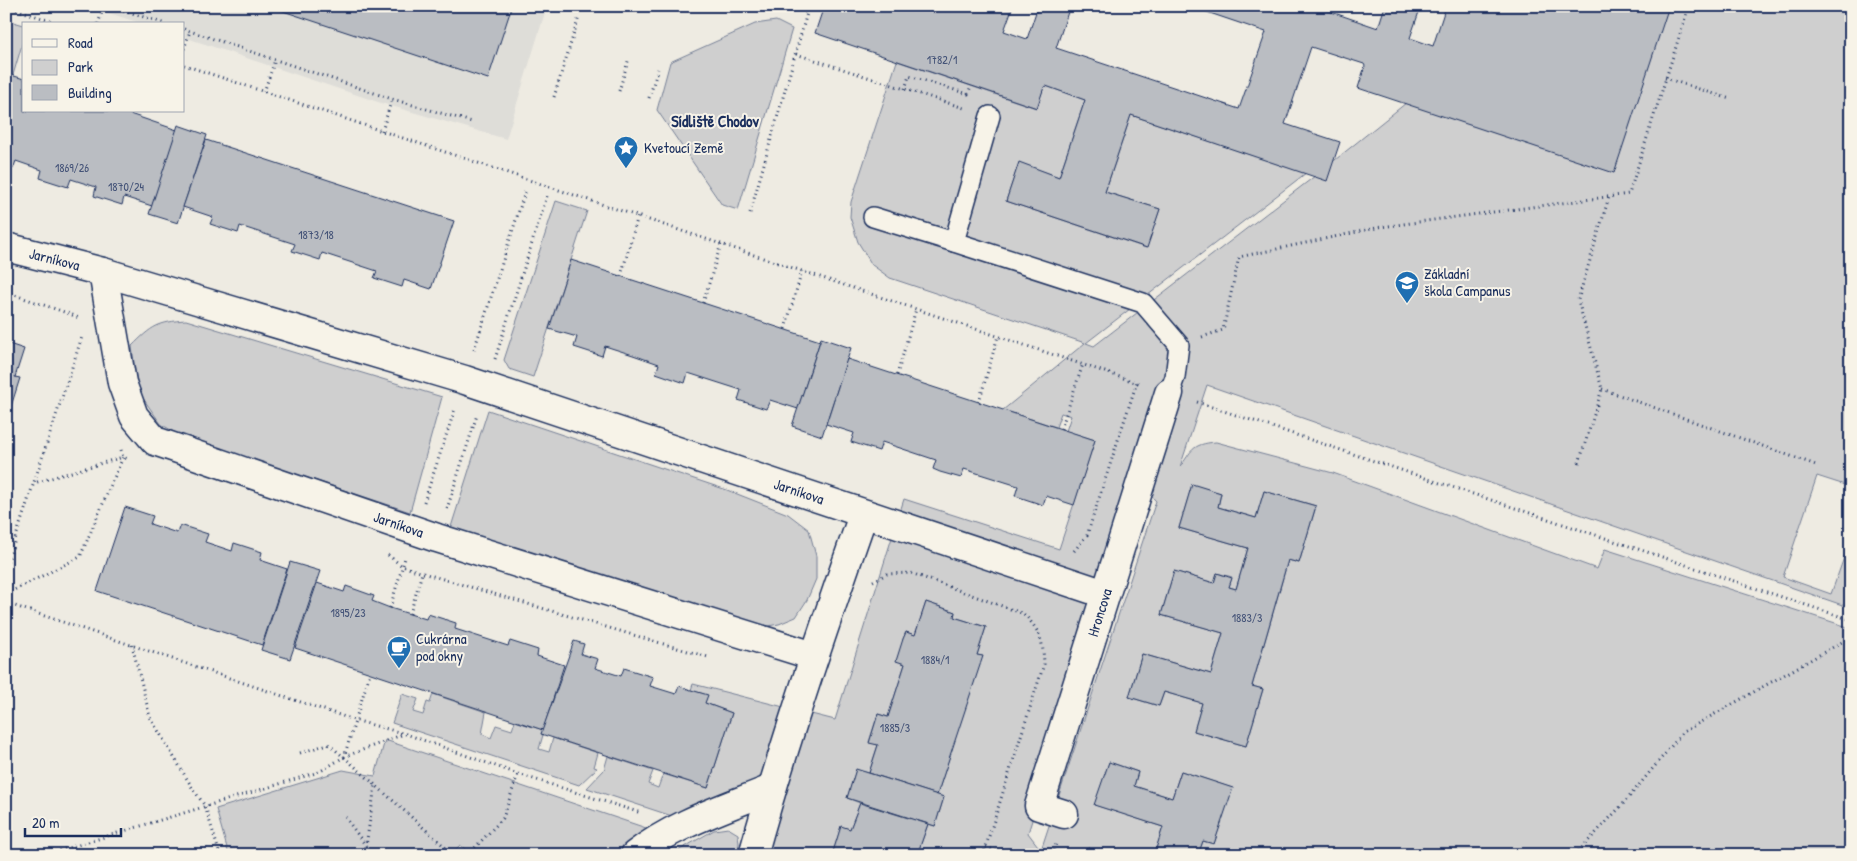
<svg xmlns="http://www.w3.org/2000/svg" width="1857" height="861" viewBox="0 0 1857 861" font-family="'Patrick Hand',sans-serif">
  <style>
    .built { fill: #deddd8 }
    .green { fill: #cfcfcf; stroke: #757f96; fill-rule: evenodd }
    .building { fill: #babdc2; stroke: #1b2f5e }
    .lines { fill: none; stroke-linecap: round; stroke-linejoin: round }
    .service-casing { stroke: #1b2f5e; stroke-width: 22 }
    .minor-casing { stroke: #1b2f5e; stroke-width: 31 }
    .path { stroke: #1b2f5e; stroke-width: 3; stroke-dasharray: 1 4; stroke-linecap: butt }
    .service { stroke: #f7f3e8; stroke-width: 19 }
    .minor { stroke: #f7f3e8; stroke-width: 28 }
    .labels { text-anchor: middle; stroke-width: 4; stroke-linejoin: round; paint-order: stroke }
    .number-label { font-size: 12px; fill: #435277 }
    .poi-label { font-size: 15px; fill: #1b2f5e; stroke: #f7f3e8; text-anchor: start }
    .street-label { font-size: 15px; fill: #1b2f5e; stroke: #f7f3e8 }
    .neighbourhood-label { font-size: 16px; font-weight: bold; fill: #1b2f5e; stroke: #f7f3e8 }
  </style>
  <rect width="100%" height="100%" fill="#eeebe2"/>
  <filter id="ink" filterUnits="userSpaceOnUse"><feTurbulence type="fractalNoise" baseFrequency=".02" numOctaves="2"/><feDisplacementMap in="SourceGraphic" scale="10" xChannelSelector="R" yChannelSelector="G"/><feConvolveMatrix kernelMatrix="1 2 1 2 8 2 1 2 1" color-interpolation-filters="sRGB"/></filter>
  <g filter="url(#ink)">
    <!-- built -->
    <polygon class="built" points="98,6 547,6 506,139 381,103 184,37 184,24 143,24 97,9"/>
    <!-- green -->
    <g class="green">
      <path d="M1669,6H1851V487L1817,476L1783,577L1831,594L1851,538V608L1207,385L1180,467C1192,451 1191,444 1216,442L1333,473L1597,569L1605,549L1851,628V855H1198L1203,841L1214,844L1232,788L1181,771L1172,798L1134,786L1138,772L1109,762L1095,805L1163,827L1154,855H1141L1132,852L1130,855H1108L1088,848L1086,855H917L928,824L935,826L944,797L937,795L982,656L977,655L986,627L954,617L955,612L926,602L915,635L906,632L903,639L905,664L888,717L878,714L869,742L878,745L869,773L856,770L847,798L860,803L850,829L841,827L832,855H764L775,820L724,803L678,818L587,788L604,770L608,756L653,771L648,784L658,788L663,774L708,788L732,713L705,703L707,695L691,690L693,684L835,720L904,499L1059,549L1095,440L1066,431L1071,416L1061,413L1056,427L1003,410L1085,343L890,278L872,265L858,242L850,217L851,202L897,61L1036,108L1044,87L1046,86L1085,100L1059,177L1019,163L1006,201L1146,248L1160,209L1105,192L1131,115L1306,173L1086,343L1094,346L1315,176L1406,103ZM1138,482L1156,501L1041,850L1028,833ZM1192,485L1221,493L1218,507L1256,518L1264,491L1316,506L1299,563L1288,560L1252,686L1263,689L1246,746L1194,731L1202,703L1164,692L1159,706L1129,697L1142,654L1211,674L1223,633L1161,615L1174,571L1214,583L1217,573L1232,577L1229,587L1236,589L1248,548L1179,528Z"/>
      <polygon points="6,20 24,25 24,38 13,75 11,75 6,89"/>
      <polygon points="776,21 792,29 738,210 722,205 657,110 670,62 755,24"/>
      <polygon points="556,201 587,211 533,377 509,369 504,360"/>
      <path d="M186,320L442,397L410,512L179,435L161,424L140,394L135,371L132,346C152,326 158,322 186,320Z"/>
      <polygon points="488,410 727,490 788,514 809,530 816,556 816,579 807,600 796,617 779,624 757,628 738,624 451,527"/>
      <polygon points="402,694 418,699 413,712 423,715 427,702 430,703 433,694 486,712 482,734 491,738 496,725 512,730 515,721 543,730 541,734 543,735 539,749 549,752 553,738 598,753 594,767 597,768 579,785 392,723"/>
      <polygon points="385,740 655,831 622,855 473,855 460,845 450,855 229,855 216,809 343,770 375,776"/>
      <polygon points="728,828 738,834 739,844 735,855 671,855 714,830"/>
    </g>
    <!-- building -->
    <g class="building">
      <polygon points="268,6 512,6 488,79"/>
      <polygon points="824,6 930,6 946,11 947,6 1013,6 1004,31 1027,39 1038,6 1070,6 1056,48 1239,109 1266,32 1189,6 1314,6 1378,28 1385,6 1421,6 1410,38 1433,46 1446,6 1669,6 1614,173 1358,88 1365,66 1364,64 1311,47 1285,124 1340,142 1327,181 1131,115 1105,192 1160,209 1147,248 1006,201 1019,162 1059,177 1085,100 1046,86 1044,87 1037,108 815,33"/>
      <polygon points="11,75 24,79 24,111 121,111 177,130 152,206 124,197 122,205 100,198 94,196 96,187 71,179 68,187 46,180 40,178 42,170 16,161 13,169 6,167 6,89"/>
      <polygon points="178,125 207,135 178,223 149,214"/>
      <polygon points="206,140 454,221 431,289 404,280 402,287 374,278 377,271 322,253 320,260 292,251 295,244 240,226 238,233 210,224 213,217 183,207"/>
      <polygon points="571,260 820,341 798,409 770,400 766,409 738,400 741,390 716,382 688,373 685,383 656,373 659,364 633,355 605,346 602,356 574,347 577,337 549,329"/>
      <polygon points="821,338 851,348 822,436 792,426"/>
      <polygon points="6,343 24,349 15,377 20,378 6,422"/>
      <polygon points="847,359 1095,440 1074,505 1046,496 1043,505 1022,498 1015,496 1018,486 964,469 961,478 940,472 933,469 936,460 882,442 879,451 851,442 854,433 826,424"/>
      <polygon points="1192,484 1221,493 1218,507 1256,518 1264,491 1316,506 1299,563 1288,560 1252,686 1263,689 1246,746 1194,731 1202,703 1164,692 1159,706 1129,697 1142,654 1211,674 1223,633 1161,615 1174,571 1214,583 1217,573 1232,578 1229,587 1236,589 1248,548 1179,528"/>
      <polygon points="125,507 153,516 150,524 177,533 180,525 208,534 205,542 232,551 234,543 262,552 260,560 287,569 262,645 97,591"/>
      <polygon points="290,562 320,571 290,659 261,650"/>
      <polygon points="317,583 344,592 346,586 374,596 372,601 390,608 426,619 428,614 456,623 455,629 508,646 510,641 538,650 537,656 564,665 543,730 295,648"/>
      <polygon points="926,602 955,612 954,617 986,627 977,655 983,656 937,795 869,773 878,745 869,743 878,714 888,717 905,664 896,661 903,639 906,632 915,635"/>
      <polygon points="574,641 584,644 581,654 598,659 595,668 621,676 624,668 653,677 650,686 676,694 679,686 691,690 708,695 705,703 732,713 708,788 541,734"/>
      <polygon points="1109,762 1138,772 1134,786 1172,798 1181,771 1233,788 1214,844 1203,841 1198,855 1154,855 1163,827 1094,805"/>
      <polygon points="856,769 944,797 935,826 847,798"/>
      <polygon points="860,803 928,824 917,855 832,855 841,826 850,829"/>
      <polygon points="1088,848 1108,855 1086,855"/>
    </g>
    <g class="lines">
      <defs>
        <g id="service">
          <polyline points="990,116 954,242 1143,303 1179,345 1175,377 1169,393"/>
          <polyline points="873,217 954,242"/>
        </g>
        <g id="minor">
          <path id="s1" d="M6,247L103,272L465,380L1105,594"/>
          <path id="s2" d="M103,272L122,383L134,416L155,441L437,538L814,656"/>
          <path id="s3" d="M1064,814L1039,806L1169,393"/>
          <path d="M635,855C674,824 725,808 771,789"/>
          <path d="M753,855C785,740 824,627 863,515"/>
        </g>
      </defs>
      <!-- service casing -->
      <use href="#service" class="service-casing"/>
      <!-- minor casing -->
      <use href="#minor" class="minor-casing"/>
      <!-- path -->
      <g class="path">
        <polyline points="7,6 59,24"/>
        <polyline points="109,6 166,24"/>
        <polyline points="791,6 807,13"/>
        <polyline points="98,24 104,6"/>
        <polyline points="184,29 392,99 472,122"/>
        <polyline points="184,49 190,31"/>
        <polyline points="796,54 967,109"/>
        <polyline points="184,65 1141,384"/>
        <polyline points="1665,78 1730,99"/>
        <polyline points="905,89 909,76 968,94 971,86"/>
        <polyline points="619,91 629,58"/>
        <polyline points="264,92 275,60"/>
        <polyline points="554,97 579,17"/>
        <polyline points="649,98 658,69"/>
        <polyline points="382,131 392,99"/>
        <polyline points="750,213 809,6"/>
        <polyline points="621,276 638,216"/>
        <polyline points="6,292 70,314 81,319"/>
        <polyline points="703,303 721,244"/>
        <polyline points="785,329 802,271"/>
        <polyline points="1202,337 1223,330 1239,257 1381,227 1629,194 1689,6"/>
        <polyline points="474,350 526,189"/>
        <polyline points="495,359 547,196"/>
        <polyline points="897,375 916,309"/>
        <polyline points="1602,389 1816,465"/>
        <polyline points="979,402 998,336"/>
        <polyline points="1197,402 1851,620"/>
        <polyline points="1061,429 1083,364"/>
        <polyline points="121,450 123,457 130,460"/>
        <polyline points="1579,463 1602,389 1578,300 1609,197"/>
        <polyline points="424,502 455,409"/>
        <polyline points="447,509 477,415"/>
        <polyline points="1074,551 1087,535 1137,382"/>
        <polyline points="388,555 402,566 426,574 708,657"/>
        <polyline points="6,567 82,337"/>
        <path d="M873,581L887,574L911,573L1024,614C1040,631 1043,640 1044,664L983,855"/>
        <polyline points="6,594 80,557 123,457 34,483"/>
        <polyline points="6,603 354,720 406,734 518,774 641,813"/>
        <polyline points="390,608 405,558"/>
        <polyline points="410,614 422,573"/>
        <polyline points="132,645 150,717 193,789 205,806 220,855"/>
        <polyline points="300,753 328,744 344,757 404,734"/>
        <polyline points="344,757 454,855"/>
        <polyline points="345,817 366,846 375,786"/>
        <polyline points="986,847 1007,855"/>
        <polyline points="45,855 319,772 344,757 370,673"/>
        <polyline points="468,855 503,818 518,774"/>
        <polyline points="1052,855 1056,844"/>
        <polyline points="1575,855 1625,802 1683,732 1851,637"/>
      </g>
      <!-- service -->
      <use href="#service" class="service"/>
      <!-- minor -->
      <use href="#minor" class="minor"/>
    </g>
  </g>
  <!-- icons -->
  <defs>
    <symbol id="sight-pin" viewBox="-11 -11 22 30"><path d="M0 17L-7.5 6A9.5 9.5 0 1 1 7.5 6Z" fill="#1f6fb2" stroke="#f7f3e8"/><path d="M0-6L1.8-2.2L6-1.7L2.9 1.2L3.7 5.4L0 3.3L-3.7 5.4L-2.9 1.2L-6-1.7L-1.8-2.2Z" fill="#fff"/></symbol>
    <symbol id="school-pin" viewBox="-11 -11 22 30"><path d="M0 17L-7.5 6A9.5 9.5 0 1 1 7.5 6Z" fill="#1f6fb2" stroke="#f7f3e8"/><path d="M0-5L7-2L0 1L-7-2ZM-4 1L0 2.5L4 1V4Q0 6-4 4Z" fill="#fff"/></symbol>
    <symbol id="cafe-pin" viewBox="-11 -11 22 30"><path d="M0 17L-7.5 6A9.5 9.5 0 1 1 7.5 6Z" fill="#1f6fb2" stroke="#f7f3e8"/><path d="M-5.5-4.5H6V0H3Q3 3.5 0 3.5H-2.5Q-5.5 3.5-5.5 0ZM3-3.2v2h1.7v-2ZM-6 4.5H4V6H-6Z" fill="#fff"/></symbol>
  </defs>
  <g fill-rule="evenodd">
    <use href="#sight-pin" x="612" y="134" width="28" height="38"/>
    <use href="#school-pin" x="1393" y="269" width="28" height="38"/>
    <use href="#cafe-pin" x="385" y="634" width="28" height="38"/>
  </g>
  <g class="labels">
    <!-- number labels -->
    <g class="number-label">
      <text x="942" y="64">1782/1</text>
      <text x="72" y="172">1869/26</text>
      <text x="126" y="191">1870/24</text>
      <text x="316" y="239">1873/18</text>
      <text x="348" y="617">1895/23</text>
      <text x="1247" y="622">1883/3</text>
      <text x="935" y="664">1884/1</text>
      <text x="895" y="732">1885/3</text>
    </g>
    <!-- poi labels -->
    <g class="poi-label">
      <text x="644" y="153">Kvetoucí Země</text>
      <text x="1424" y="279">Základní<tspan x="1424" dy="17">škola Campanus</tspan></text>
      <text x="416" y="644">Cukrárna<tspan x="416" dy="17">pod okny</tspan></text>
    </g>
    <!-- street labels -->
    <g class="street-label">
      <text dy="5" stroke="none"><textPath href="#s1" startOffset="50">Jarníkova</textPath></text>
      <text dy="5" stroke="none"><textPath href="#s1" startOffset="830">Jarníkova</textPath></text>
      <text dy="5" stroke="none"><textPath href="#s2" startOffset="438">Jarníkova</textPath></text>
      <text dy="5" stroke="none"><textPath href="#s3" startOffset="229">Hroncova</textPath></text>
    </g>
    <!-- neighbourhood labels -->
    <g class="neighbourhood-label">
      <text x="715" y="127">Sídliště Chodov</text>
    </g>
  </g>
  <!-- margin -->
  <rect width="1857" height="861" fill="none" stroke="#f7f3e8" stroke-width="25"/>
  <rect x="12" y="12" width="1832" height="836" fill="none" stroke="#1b2f5e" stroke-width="2" filter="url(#ink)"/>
  <!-- legend -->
  <rect x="22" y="22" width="162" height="90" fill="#f7f3e8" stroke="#9fa5b1"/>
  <rect x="32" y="39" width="25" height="8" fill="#f7f3e8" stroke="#9fa5b1"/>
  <text x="68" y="48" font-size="15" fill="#1b2f5e">Road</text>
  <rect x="32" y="60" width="25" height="15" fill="#cfcfcf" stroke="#9fa5b1"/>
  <text x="68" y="72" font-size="15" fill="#1b2f5e">Park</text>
  <rect x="32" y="85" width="25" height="15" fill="#babdc2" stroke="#9fa5b1"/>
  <text x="68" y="98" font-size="15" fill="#1b2f5e">Building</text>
  <!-- scale -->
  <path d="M25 828v8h96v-8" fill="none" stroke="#1b2f5e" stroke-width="2.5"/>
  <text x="32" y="828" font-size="15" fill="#1b2f5e" stroke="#f7f3e8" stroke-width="4" paint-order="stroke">20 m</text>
</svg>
